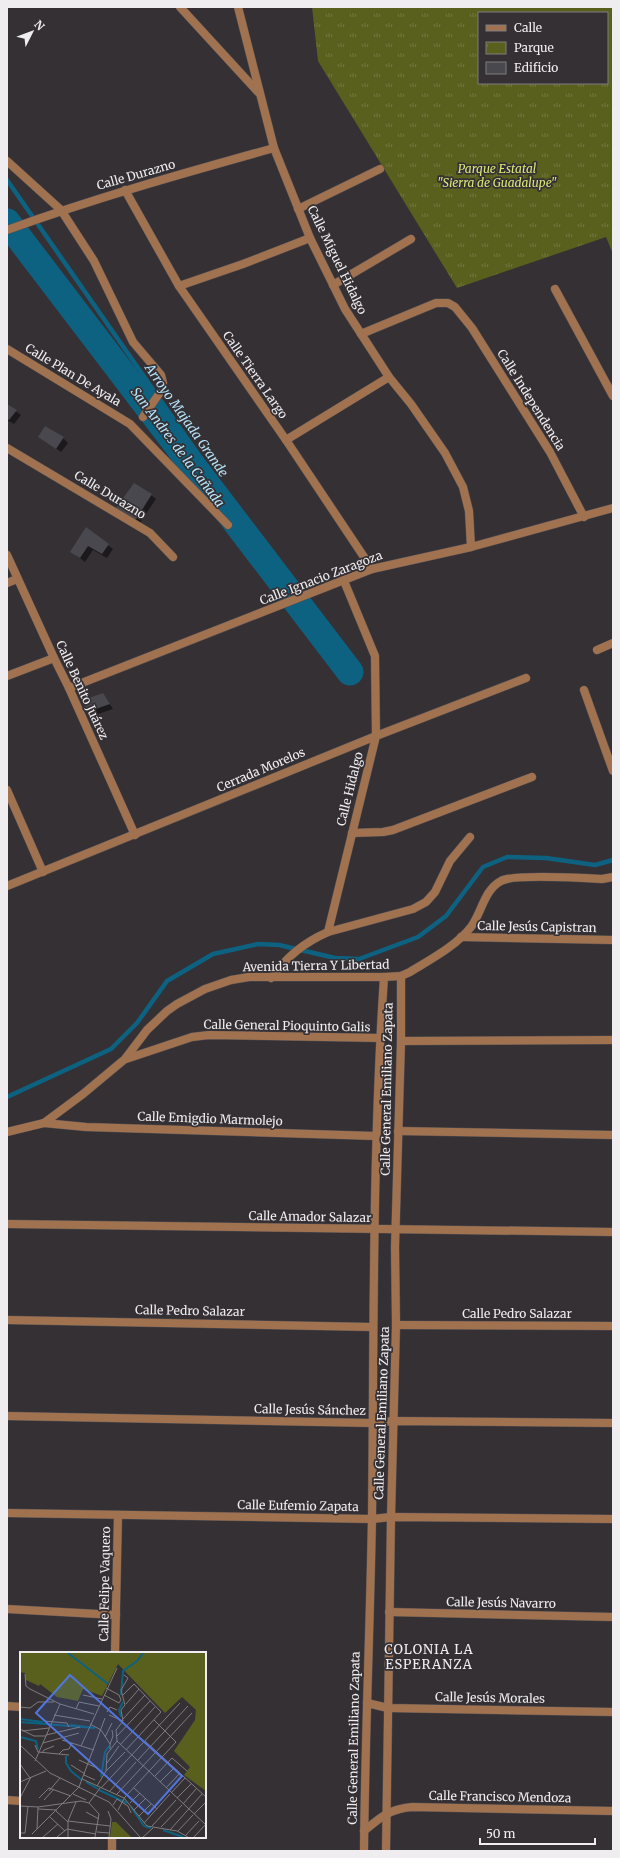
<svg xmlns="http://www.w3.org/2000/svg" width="620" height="1858" viewBox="0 0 620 1858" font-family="Merriweather,serif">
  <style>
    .park { fill: url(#park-tufts); fill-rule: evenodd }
    .shadow { fill: #0007 }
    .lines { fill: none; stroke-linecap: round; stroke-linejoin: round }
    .stream { stroke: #0e6281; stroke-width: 4.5 }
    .river { stroke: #0e6281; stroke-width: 27 }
    .building { fill: #48484e }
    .minor-casing { stroke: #524e52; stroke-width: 9 }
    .minor { stroke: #a17250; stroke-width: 8 }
    .labels { text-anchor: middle; stroke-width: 3.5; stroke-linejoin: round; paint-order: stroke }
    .park-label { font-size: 12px; font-style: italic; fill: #d9e775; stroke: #343034 }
    .street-label { font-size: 12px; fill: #f0edf0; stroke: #343034 }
    .water-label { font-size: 13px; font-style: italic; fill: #b7e4fa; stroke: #343034 }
    .neighbourhood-label { font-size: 13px; letter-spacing: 1px; fill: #f0edf0; stroke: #343034 }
    .inset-river { fill: none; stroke: #0e6281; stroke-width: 2 }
    .inset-road { fill: none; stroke: #7f7c7f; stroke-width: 1 }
    .view { fill: #5276de; fill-opacity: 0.15; stroke: #5276de; stroke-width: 2 }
    .inset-edge { fill: none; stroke: #f0edf0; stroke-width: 2 }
  </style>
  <defs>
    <pattern id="park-tufts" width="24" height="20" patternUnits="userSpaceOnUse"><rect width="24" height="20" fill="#59601e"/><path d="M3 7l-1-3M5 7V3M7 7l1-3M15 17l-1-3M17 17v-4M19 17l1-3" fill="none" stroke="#71773f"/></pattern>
  </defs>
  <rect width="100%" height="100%" fill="#343034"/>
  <!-- park -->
  <path class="park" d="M312,7H613V254L606,237L457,288L318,61ZM479,13H607V83H479Z"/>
  <!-- shadow -->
  <g class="shadow">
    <polygon points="7,405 21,415 14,424 7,420"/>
    <polygon points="39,437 63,438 68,443 61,452"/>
    <polygon points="151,495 156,499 139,524 122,512"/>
    <polygon points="86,529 113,549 107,558 93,550 85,562 72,552"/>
    <polygon points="103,694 113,709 92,716 88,711"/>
  </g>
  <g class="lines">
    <!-- stream -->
    <g class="stream">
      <polyline points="7,180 350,672"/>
      <polyline points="7,1097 111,1049 137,1023 167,981 213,954 258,944 279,945 335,958 359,959 418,937 446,916 483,867 507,857 546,858 595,865 613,860"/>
    </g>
    <!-- river -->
    <polyline class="river" points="7,222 350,672"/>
  </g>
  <!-- building -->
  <g class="building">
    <polygon points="7,404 17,410 9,420 7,419"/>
    <polygon points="45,426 64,437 56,449 38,437"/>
    <polygon points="134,483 152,494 135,521 116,508"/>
    <polygon points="86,527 109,544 102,554 88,546 80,558 70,552"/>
    <polygon points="103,693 110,704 87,712 83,700"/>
  </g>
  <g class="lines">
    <defs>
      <g id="minor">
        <polyline points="180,7 258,92"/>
        <polyline points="238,7 274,148 310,238 345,309 389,377 411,404 445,453 463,487 469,511 471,547"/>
        <polyline points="7,161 61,210 94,261 133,342 161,375 163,383 161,391 143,417"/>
        <polyline points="125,190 179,286 286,440 372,569"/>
        <polyline points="298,209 380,169"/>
        <path d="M7,230C95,198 184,173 274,148"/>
        <polyline points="333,285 411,239"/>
        <polyline points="179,286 243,264 310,238"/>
        <polyline points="555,289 613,396"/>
        <polyline points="361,334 436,303 448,303 455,307 472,328 550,452 584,517"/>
        <polyline points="7,349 130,424 228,525"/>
        <polyline points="286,440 389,377"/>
        <polyline points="7,448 150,533 173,557"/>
        <polyline points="7,555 54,658 69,688 135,835"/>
        <polyline points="7,583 17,579"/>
        <polyline points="597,650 613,643"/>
        <polyline points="7,676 54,658"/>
        <polyline points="69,688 372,569 471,547 613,508"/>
        <polyline points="584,690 613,771"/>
        <polyline points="7,790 43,872"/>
        <polyline points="352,833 383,832 393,830 532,777"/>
        <polyline points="7,886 376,736 526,678"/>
        <polyline points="328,932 413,909 426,902 435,892 450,861 470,837"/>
        <polyline points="461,937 613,940"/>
        <path d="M271,978C288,956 303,943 328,932L376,736L375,656L344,581"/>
        <polyline points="401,1041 613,1040"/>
        <polyline points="126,1059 192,1037 209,1035 380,1038"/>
        <polyline points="44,1123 86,1127 376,1136"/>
        <polyline points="398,1131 613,1135"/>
        <path d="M7,1132L44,1123L83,1094L125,1059L147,1030L167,1011L177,1004L205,989L231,980L249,977H384L401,976L410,972C431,959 456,946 471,927C482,912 484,890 501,881C513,874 584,878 602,879L613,877"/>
        <polyline points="7,1224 613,1232"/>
        <polyline points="7,1320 372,1327"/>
        <polyline points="396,1325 613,1326"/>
        <polyline points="7,1416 372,1423 393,1421 613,1423"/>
        <polyline points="7,1513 372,1519 391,1517 613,1519"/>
        <polyline points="7,1609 116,1615"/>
        <polyline points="389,1612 613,1617"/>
        <polyline points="115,1653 118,1515"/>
        <polyline points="367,1703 388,1708 613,1712"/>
        <polyline points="7,1706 21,1707"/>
        <polyline points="7,1800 21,1801"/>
        <path d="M364,1831C381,1817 389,1809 412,1807L613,1811"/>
        <polyline points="112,1851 112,1837"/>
        <path d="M364,1851C365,1740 370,1629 372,1517C374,1337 372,1157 384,977"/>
        <polyline points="386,1851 391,1517 396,1325 395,1247 401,1041 401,976"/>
      </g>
    </defs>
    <!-- minor casing -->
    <use href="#minor" class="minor-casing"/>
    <!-- minor -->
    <use href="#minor" class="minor"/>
  </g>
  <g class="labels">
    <!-- park labels -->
    <g class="park-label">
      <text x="497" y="173">Parque Estatal<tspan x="497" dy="14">"Sierra de Guadalupe"</tspan></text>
    </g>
    <!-- street labels -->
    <g class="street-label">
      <text transform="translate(136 175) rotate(-16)" y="4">Calle Durazno</text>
      <text transform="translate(337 260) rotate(64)" y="4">Calle Miguel Hidalgo</text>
      <text transform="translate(73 375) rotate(31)" y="4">Calle Plan De Ayala</text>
      <text transform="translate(255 375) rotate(55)" y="4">Calle Tierra Largo</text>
      <text transform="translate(531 400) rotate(58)" y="4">Calle Independencia</text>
      <text transform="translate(110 495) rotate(31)" y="4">Calle Durazno</text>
      <text transform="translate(321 578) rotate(-21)" y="4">Calle Ignacio Zaragoza</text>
      <text transform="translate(82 690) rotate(65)" y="4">Calle Benito Juárez</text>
      <text transform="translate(261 770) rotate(-23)" y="4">Cerrada Morelos</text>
      <text transform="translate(350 789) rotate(-76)" y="4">Calle Hidalgo</text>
      <text transform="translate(537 927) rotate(1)" y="4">Calle Jesús Capistran</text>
      <text transform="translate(316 966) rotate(-1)" y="4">Avenida Tierra Y Libertad</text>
      <text transform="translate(287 1026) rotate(1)" y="4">Calle General Pioquinto Galis</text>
      <text transform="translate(387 1089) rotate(-89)" y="4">Calle General Emiliano Zapata</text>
      <text transform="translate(210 1119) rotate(2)" y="4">Calle Emigdio Marmolejo</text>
      <text transform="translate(310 1217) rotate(1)" y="4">Calle Amador Salazar</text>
      <text transform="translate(190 1311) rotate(1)" y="4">Calle Pedro Salazar</text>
      <text x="517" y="1318">Calle Pedro Salazar</text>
      <text transform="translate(310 1410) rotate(1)" y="4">Calle Jesús Sánchez</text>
      <text transform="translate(382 1413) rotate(-88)" y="4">Calle General Emiliano Zapata</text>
      <text transform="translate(298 1506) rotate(1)" y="4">Calle Eufemio Zapata</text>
      <text transform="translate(105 1584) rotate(-89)" y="4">Calle Felipe Vaquero</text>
      <text transform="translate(501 1603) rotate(1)" y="4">Calle Jesús Navarro</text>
      <text transform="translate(490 1698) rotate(1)" y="4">Calle Jesús Morales</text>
      <text transform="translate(354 1738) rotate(-89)" y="4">Calle General Emiliano Zapata</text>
      <text transform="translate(500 1797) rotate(1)" y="4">Calle Francisco Mendoza</text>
    </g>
    <!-- water labels -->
    <g class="water-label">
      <text transform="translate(187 420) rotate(55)" y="5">Arroyo Majada Grande</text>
      <text transform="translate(178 447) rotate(53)" y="5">San Andres de la Cañada</text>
    </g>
    <!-- neighbourhood labels -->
    <g class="neighbourhood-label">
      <text x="429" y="1654">COLONIA LA<tspan x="429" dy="15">ESPERANZA</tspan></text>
    </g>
  </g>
  <!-- overview -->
  <g transform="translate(20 1652)">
    <rect width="186" height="186" fill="#343034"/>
    <path d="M92,170H96L111,185H90Z" fill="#59601e"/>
    <path d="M0,1H186V139L164,123L170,115L154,99L175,68L176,58L162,45L145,61L98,12L82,44L63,37L58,49L37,45L20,32L19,34L6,28L5,21L0,20Z" fill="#59601e"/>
    <path class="inset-river" d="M48,1L88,32M101,43L103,19L117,9L123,1M101,65L99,58L103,50M0,67L23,70M0,70L75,76M50,73L75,76M0,85L16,89L18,97M46,104V111L51,119L62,128M81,125L85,100L89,94M66,130L78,137M79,138L107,151M111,155L124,174L131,176M143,178L163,185"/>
    <path class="inset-road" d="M5,22L6,34L10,37L40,52L74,62M63,43L82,47M84,43L99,51L101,48L99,43L86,36M103,43L114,32L141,60L106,98M106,52L119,37M0,55L10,56L18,50H34M56,57L59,50L79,54M87,60L90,55L97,58M34,63L70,69M89,63L103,69M103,67L125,43M24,69L47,71L49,75M70,72L81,78L90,92V97M0,77L14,84H26M2,79L29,76M26,83L60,75M97,84L130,49M85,85L92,71M42,88L74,98M97,89L186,173M125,89L186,145M23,91L59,81M90,92L93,84L92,78M0,93L30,121L89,150L120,185M15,93L18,100L49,103M100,93L135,55M61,94L97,16M22,101L24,98L34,94M39,102L43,98L49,97L52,91M59,108L77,116M15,109L40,52M117,109L168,54M87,111L99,94M0,112L10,126M51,113L65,122M86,119L105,100M64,123L75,128M134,125L152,106L167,119M62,127L104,146L127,174L157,179L168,185M0,130L26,119M140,130L154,116M77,134L86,119L87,102L97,89L96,78L103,69L101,58L105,53L101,38L108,26L104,23M81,136L160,51M114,136L137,157M146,136L160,121M29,139L40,126M89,140L116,110M151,141L165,126M53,142L66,148M97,142L172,61M0,146L11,125M19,146L29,136L51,144M157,146L171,132M24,148L34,137M69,151L80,136M110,151L120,141M163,152L176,137M93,153L97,147L108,154L111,161M0,154L18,155L61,149L69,151L79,162L75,185M18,157L37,158M98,158L105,145L156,90L134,68M114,158L125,147M36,159L48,170M88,159L91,167L89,185M66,160L79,167M174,162L186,150M119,164L131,152M30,165L45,179M48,169L90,174M124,171L150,142M132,174L156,148M141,175L162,153M17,177L18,155M150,178L182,142M158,179L173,163M77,180L89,181M0,181H5L8,154M12,182L59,135L85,66M165,184L179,169M23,185L38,172M37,185L47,177L76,182M48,185V169L56,150M123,185L133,176M174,185L186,172"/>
    <path class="view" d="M50,23L162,124L128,162L16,61Z"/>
    <rect width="186" height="186" class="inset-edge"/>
  </g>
  <!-- border -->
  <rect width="620" height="1858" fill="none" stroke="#f0edf0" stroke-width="16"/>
  <!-- legend -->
  <rect x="478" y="12" width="130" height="72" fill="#343034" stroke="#7f7c7f"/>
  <rect x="486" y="25" width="20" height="6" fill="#a17250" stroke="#7f7c7f"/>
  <text x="514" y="32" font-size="12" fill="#f0edf0">Calle</text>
  <rect x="486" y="42" width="20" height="12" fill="url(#park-tufts)" stroke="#7f7c7f"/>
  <text x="514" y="52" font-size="12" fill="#f0edf0">Parque</text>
  <rect x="486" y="62" width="20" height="12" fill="#48484e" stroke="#7f7c7f"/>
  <text x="514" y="72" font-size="12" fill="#f0edf0">Edificio</text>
  <!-- north arrow -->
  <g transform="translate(32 32) rotate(48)" stroke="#343034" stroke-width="3" paint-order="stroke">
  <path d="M0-3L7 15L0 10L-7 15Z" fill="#f0edf0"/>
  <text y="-6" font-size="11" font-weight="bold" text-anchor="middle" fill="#f0edf0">N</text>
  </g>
  <!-- scale -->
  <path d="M480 1838v6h115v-6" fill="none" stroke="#f0edf0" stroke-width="2"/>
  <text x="486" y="1838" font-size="12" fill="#f0edf0" stroke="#343034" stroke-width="3" paint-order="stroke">50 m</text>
</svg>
